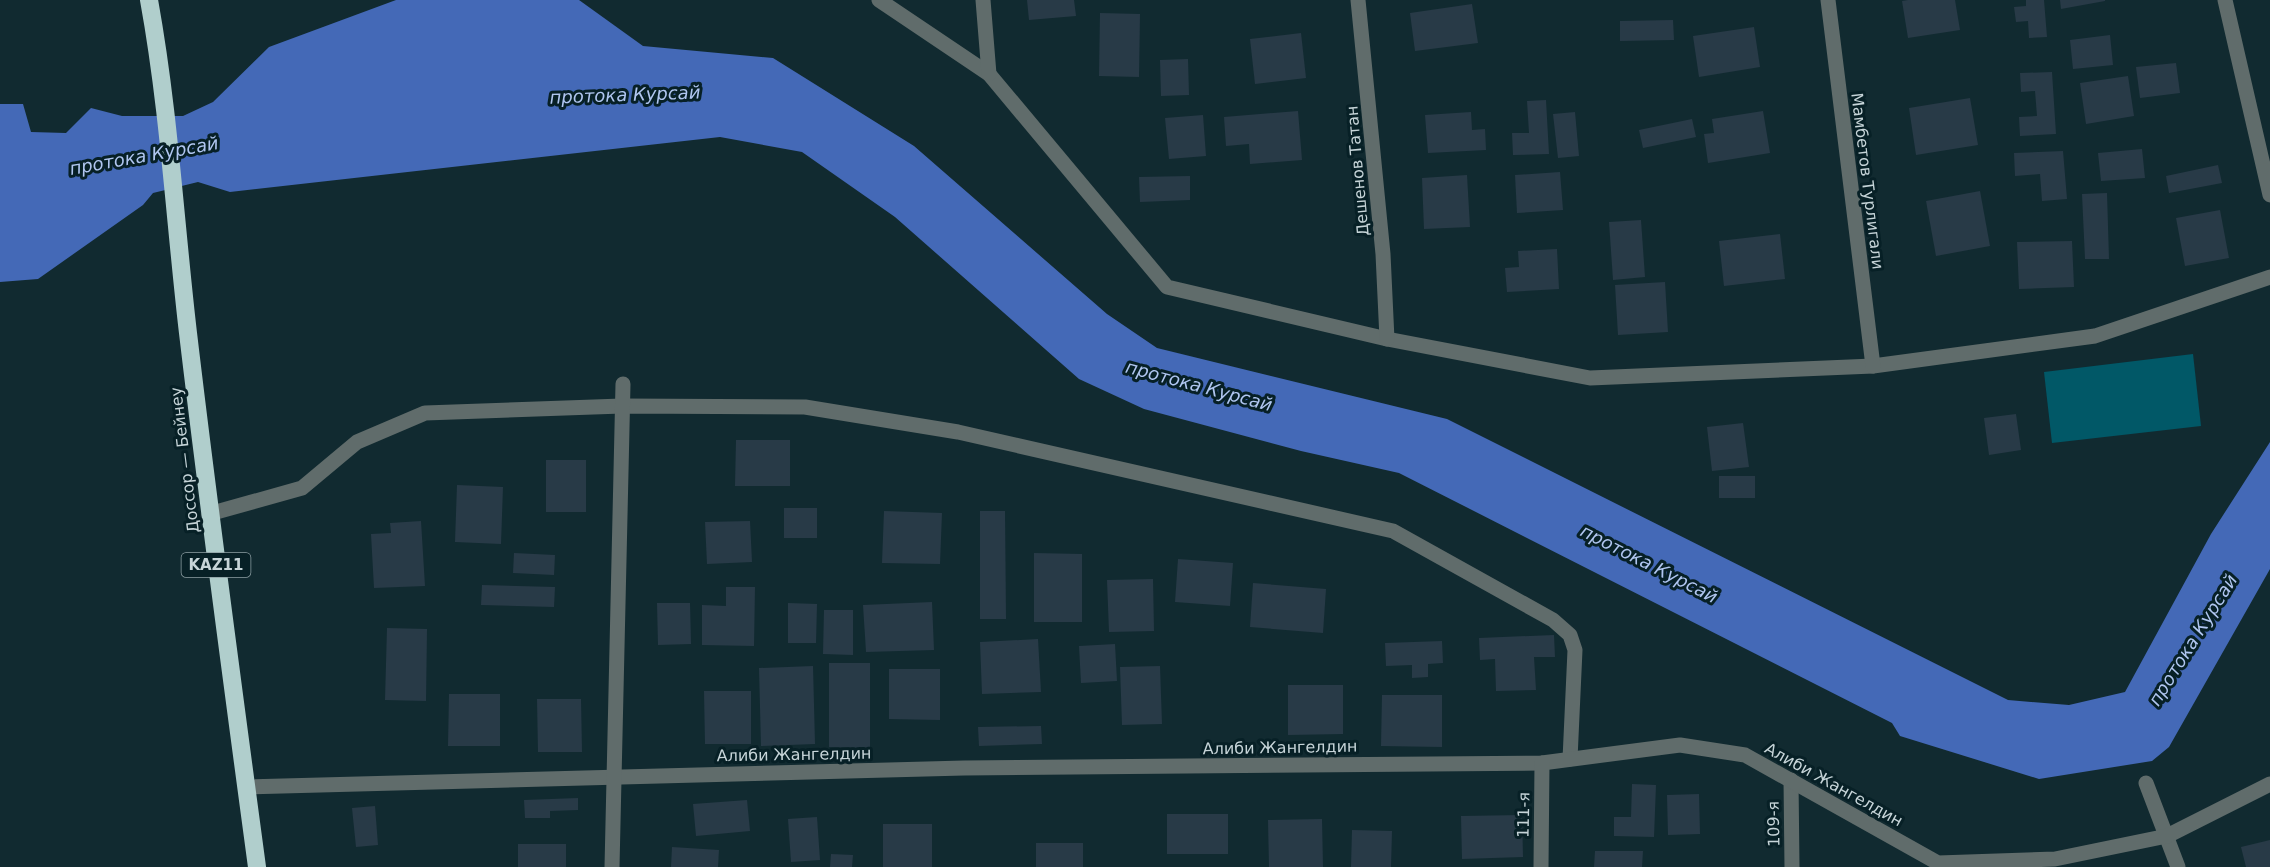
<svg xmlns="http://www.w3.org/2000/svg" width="2270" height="867" viewBox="0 0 2270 867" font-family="'DejaVu Sans',sans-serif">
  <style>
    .green { fill: #015867 }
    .water { fill: #4469b7 }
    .building { fill: #283a47 }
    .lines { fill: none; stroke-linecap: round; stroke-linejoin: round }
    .minor { stroke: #606c6b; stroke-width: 15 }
    .highway { stroke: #b0cecc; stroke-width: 18 }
    .labels { text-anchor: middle; stroke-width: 6; stroke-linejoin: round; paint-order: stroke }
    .shield { fill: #072026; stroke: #8d9ea3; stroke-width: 1.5 }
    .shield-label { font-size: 15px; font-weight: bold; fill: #c6d4d8 }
    .street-label { font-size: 16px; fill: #c6d4d8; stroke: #072026 }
    .water-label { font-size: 18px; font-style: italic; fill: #b0c6f0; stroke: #072026 }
  </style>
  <rect width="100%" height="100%" fill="#112a30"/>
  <!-- green -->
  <polygon class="green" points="2193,354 2201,426 2052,443 2044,372"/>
  <!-- water -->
  <polygon class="water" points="396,0 579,0 643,46 773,58 914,146 1107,314 1157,348 1447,419 2008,700 2069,705 2125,692 2211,534 2270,442 2270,569 2169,747 2152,761 2039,779 1900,736 1892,723 1399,473 1301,451 1144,409 1079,379 895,217 802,152 720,137 230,192 198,182 153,193 143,205 38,279 0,282 0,104 23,104 31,132 66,133 91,108 122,116 183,116 213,102 269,47"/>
  <!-- building -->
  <g class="building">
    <polygon points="1027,0 1074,0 1076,16 1029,20"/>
    <polygon points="1908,0 1955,0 1960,30 1908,38 1902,1"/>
    <polygon points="2026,0 2044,0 2047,37 2029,38 2028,21 2016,22 2014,7 2026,6"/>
    <polygon points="2060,0 2105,0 2105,1 2061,9"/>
    <polygon points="1472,4 1478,43 1415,51 1410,13"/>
    <polygon points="1100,13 1140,14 1139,77 1099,76"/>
    <polygon points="1673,20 1674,40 1620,41 1620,21"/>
    <polygon points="1754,27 1760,67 1699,77 1693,36"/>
    <polygon points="1301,33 1306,78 1255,84 1250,39"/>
    <polygon points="2110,35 2113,65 2073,69 2070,40"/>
    <polygon points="1188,59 1189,95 1161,96 1160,60"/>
    <polygon points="2176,63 2180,93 2140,98 2136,67"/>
    <polygon points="2052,72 2056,134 2020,136 2019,117 2037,116 2035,91 2021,92 2020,73"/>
    <polygon points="2128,76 2134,116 2086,124 2080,83"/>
    <polygon points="1970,98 1978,145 1916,155 1909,108"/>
    <polygon points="1546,100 1549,154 1513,155 1512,133 1529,133 1527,101"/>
    <polygon points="1298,111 1302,160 1250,164 1249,144 1226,146 1224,117"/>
    <polygon points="1763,111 1770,153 1708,163 1704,134 1714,133 1712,119"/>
    <polygon points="1471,112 1472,130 1485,129 1486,150 1428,153 1425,115"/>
    <polygon points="1575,112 1579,156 1558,158 1553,114"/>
    <polygon points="1203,115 1206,156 1169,159 1165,118"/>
    <polygon points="1692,119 1696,137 1643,148 1639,130"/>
    <polygon points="2142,149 2145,178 2101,181 2098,153"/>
    <polygon points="2063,151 2067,199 2042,201 2040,174 2015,176 2014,153"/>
    <polygon points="2218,165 2222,183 2169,193 2166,176"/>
    <polygon points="1560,172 1563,210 1517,213 1515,175"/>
    <polygon points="1467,175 1470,227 1424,229 1422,178"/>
    <polygon points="1190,176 1190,200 1140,202 1139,177"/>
    <polygon points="1980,191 1990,246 1936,256 1926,201"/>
    <polygon points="2107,193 2109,259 2085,259 2082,194"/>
    <polygon points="2220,210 2229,258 2185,266 2176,218"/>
    <polygon points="1641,220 1645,277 1613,280 1609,222"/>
    <polygon points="1780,234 1785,279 1724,286 1719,241"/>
    <polygon points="2072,241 2074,287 2019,289 2017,242"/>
    <polygon points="1557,249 1559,289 1507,292 1505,268 1519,267 1518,251"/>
    <polygon points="1665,282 1668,332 1618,335 1615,285"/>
    <polygon points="2016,414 2021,450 1989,455 1984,418"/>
    <polygon points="1743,423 1749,467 1712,471 1707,427"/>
    <polygon points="736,440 790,440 790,486 735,486"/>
    <rect x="546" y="460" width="40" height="52"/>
    <rect x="1719" y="476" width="36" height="22"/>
    <polygon points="457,485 503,487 501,544 455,542"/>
    <rect x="784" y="508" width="33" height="30"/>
    <polygon points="884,511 942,513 940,564 882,563"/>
    <polygon points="980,511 1005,511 1006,619 980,619"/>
    <polygon points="421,521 425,586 374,588 371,534 391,533 390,523"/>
    <polygon points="750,521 752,562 707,564 705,522"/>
    <polygon points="514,553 555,555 554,575 513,573"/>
    <polygon points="1034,553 1082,554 1082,622 1034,622"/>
    <polygon points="1178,559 1233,563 1230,606 1175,602"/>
    <polygon points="1153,579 1154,631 1109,632 1107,580"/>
    <polygon points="1253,583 1326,589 1323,633 1250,627"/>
    <polygon points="482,585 555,587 554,607 481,605"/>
    <polygon points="726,587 755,587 754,646 702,645 702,605 726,606"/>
    <polygon points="932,602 934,650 866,652 863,605"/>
    <polygon points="657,603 690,603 691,644 658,645"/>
    <polygon points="788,603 817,604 816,643 788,643"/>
    <polygon points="824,610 853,610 853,655 823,654"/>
    <polygon points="387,628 427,629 426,701 385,700"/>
    <polygon points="1554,635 1555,657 1534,657 1536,690 1496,691 1495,659 1480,660 1479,638"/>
    <polygon points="1038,639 1041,692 982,694 980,642"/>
    <polygon points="1442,641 1443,663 1428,664 1428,677 1412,678 1412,665 1386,666 1385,643"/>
    <polygon points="1115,644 1117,681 1081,683 1079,646"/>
    <polygon points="829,663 870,663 870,748 829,747"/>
    <polygon points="813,666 815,744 761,746 759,668"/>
    <polygon points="1160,666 1162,724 1122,725 1120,667"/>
    <polygon points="889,669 940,669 940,720 889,719"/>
    <polygon points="1288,685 1343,685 1343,734 1288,735"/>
    <polygon points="704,691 751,691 751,744 705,744"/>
    <polygon points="449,694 500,694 500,746 448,746"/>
    <polygon points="1382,695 1442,695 1442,747 1381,746"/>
    <polygon points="537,699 581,699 582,752 538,752"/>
    <polygon points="1041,726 1042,744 979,746 978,727"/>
    <polygon points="1632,784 1656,785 1654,837 1614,836 1614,817 1631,817"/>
    <polygon points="1699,794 1700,834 1668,835 1667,795"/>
    <polygon points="578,798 578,810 550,811 550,818 525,818 524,800"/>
    <polygon points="747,800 750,831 696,836 693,804"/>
    <polygon points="375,806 378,845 356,847 352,808"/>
    <rect x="1167" y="814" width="61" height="40"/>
    <polygon points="1522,815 1523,857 1462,859 1461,816"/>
    <polygon points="817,817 820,860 791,862 788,819"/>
    <polygon points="1322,819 1323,867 1269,867 1268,820"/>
    <rect x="883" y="824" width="49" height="43"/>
    <polygon points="1352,830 1392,831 1391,867 1351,867"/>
    <polygon points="2270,840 2270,867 2246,867 2241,847"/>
    <rect x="1036" y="843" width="47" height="24"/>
    <rect x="518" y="844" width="48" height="23"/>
    <polygon points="672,847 719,850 718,867 671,867"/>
    <polygon points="1595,851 1643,851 1642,867 1594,867"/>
    <polygon points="831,854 853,855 852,867 830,867"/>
  </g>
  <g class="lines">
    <!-- minor -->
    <g class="minor">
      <polyline points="879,0 989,74 1167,287 1387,339 1590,378 1873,366 2095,336 2270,277"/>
      <polyline points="983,0 989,74"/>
      <polyline points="1358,0 1383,254 1387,339"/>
      <polyline points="1828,0 1873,366"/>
      <polyline points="2225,0 2270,195"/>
      <polyline points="209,514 302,488 357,442 425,413 622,406 805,407 958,432 1393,531 1553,620 1570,635 1575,650 1570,759"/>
      <polyline points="1791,780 1792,867"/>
      <polyline points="2146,783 2178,867"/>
      <polyline points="246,787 964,768 1542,763 1680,745 1745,755 1938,863 2055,859 2167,836 2270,784"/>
      <polyline points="612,867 623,384"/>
      <polyline points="1541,867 1542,763"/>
    </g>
    <!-- highway -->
    <path class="highway" d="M149,0C169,110 175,222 188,333C209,511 233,689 257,867"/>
  </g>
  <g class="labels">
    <!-- shield labels -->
    <rect class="shield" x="181.5" y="553" width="69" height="24" rx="4.5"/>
    <g class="shield-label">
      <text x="216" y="570">KAZ11</text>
    </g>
    <!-- street labels -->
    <g class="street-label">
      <text transform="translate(1357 171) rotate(-95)" y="6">Дешенов Татан</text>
      <text transform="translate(1868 181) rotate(83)" y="6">Мамбетов Турлигали</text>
      <text transform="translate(184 460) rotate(-97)" y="6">Доссор — Бейнеу</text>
      <text transform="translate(1280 747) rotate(-1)" y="6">Алиби Жангелдин</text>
      <text transform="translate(794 754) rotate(-1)" y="6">Алиби Жангелдин</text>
      <text transform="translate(1834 784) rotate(29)" y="6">Алиби Жангелдин</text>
      <text transform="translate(1523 815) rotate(-89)" y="6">111-я</text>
      <text transform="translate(1773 824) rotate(-91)" y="6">109-я</text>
    </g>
    <!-- water labels -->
    <g class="water-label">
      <text transform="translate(625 95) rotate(-2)" y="6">протока Курсай</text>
      <text transform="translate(144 156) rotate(-10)" y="6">протока Курсай</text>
      <text transform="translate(1199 386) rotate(15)" y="6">протока Курсай</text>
      <text transform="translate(1649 564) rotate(27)" y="6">протока Курсай</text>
      <text transform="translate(2193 640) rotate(-58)" y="6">протока Курсай</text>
    </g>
  </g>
</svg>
